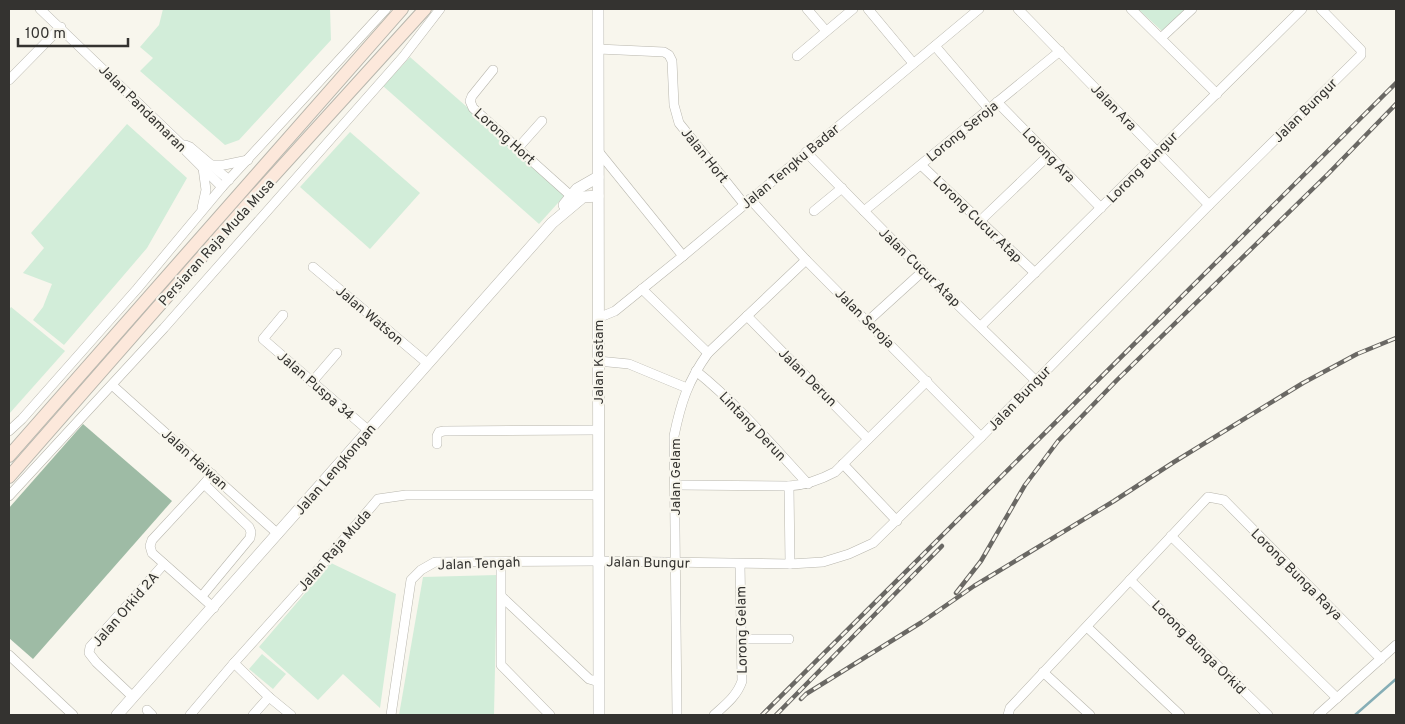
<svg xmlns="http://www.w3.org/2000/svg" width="1405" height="724" viewBox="0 0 1405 724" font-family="Overpass,sans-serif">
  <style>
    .green { fill: #d2edd9 }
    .forest { fill: #9ebba5 }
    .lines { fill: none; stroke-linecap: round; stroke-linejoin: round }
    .stream { stroke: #86aeb6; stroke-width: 2.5 }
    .minor-casing { stroke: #b8b6ad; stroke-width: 10 }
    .tertiary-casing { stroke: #b8b6ad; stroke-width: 12 }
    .secondary-casing { stroke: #b8b6ad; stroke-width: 14 }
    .minor { stroke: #fff; stroke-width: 9 }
    .tertiary { stroke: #fff; stroke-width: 11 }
    .secondary { stroke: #fce8db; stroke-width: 12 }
    .rail-casing { stroke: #6a6864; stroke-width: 4.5 }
    .rail { stroke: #f8f6ed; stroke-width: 2.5; stroke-dasharray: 8; stroke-linecap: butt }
    .labels { text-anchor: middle; stroke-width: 4.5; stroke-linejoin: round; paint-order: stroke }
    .street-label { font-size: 14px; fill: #343330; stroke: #f8f6ed }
  </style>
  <rect width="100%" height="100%" fill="#f8f6ed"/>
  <!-- green -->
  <g class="green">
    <polygon points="163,9 330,9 331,40 239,140 225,145 140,71 153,58 140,47 159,25"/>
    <polygon points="1138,9 1186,9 1163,32"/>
    <polygon points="410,57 566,194 539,224 383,86"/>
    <polygon points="127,124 187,178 147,248 64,345 33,320 43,307 52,284 23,273 44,248 31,233"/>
    <polygon points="350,132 420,193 370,249 300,187"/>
    <polygon points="11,307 65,351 9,414 9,310"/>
    <polygon points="331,563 396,594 380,708 343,674 318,700 259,647"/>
    <polygon points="497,575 494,715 399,715 423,577"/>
    <polygon points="262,654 286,674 273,689 249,669"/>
  </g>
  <!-- forest -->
  <polygon class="forest" points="83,424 172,501 33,659 9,638 9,508"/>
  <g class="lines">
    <!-- stream -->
    <polyline class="stream" points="1355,715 1396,679"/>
    <defs>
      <g id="minor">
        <polyline points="40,9 182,145 186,151 222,187"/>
        <polyline points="807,9 826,31"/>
        <polyline points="868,9 913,63"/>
        <polyline points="1018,9 1209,205"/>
        <polyline points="1131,9 1217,94"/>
        <polyline points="1161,38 1192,9"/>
        <polyline points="935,46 989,109"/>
        <polyline points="598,49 664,52 669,55 672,61 674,105 679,123 744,204"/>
        <polyline points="797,56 853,9"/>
        <polyline points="493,70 472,96 470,101 473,108 571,196"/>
        <polyline points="9,80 61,27"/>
        <polyline points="997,102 1101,208"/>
        <polyline points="185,145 190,147 229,180"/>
        <polyline points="518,148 542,121"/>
        <polyline points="598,151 683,256"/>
        <polyline points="806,152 923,271 1036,381"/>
        <polyline points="211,165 224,165 248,160"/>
        <polyline points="921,165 1035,273"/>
        <polyline points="750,199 806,260 981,437"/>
        <polyline points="202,208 206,190 203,168"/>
        <polyline points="814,211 842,188"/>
        <polyline points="864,211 1060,51"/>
        <polyline points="980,221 1049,155"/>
        <polyline points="313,267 427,363"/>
        <polyline points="642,289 708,353"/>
        <polyline points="283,315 263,339 369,431"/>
        <polyline points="747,316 868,439"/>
        <polyline points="598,318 615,311 683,256 979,9"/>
        <polyline points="868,321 923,271"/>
        <polyline points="981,326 1302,9"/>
        <polyline points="598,361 629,364 687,388"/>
        <path d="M696,371C737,404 772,445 808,484"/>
        <polyline points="312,382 337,353"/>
        <polyline points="112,385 278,534"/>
        <polyline points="9,431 22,419 137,289 222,187 386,9"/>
        <polyline points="437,444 437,436 439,432 444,431 598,430"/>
        <polyline points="843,464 897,521"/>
        <polyline points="212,474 204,484 152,540 150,546 152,553 214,608"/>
        <path d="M675,485L789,486C807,485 820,480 835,472L927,381"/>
        <polyline points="789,486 790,564"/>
        <polyline points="9,496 164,328 403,57 440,9"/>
        <polyline points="1171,536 1337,698"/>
        <polyline points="501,562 501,665 550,715"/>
        <polyline points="1130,580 1268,715"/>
        <polyline points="202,596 250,538 251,532 249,527 204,484"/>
        <polyline points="502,597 589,679 599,682"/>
        <polyline points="1087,627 1180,715"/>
        <polyline points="741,639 789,639"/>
        <polyline points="9,655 73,715"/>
        <polyline points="1043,672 1090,715"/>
        <polyline points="133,697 96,662 89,653 90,647 164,564"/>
        <polyline points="147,710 152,715"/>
        <polyline points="190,715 234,663"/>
        <polyline points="253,715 269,697"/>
        <polyline points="291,715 269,697 234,663 322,565 378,499 406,495 599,495"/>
        <polyline points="391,715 411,580 421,570 435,562 599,561 790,564 823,562 849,554 873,543 981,437 1209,205 1361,55 1361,50 1321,9"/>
        <path d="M677,715L674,436C681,402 688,381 708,353L806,260"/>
        <path d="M714,715C725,705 737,696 742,681L740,564"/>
        <polyline points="1008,715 1010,708 1208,497 1224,500 1381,659"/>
        <polyline points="1318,715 1396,645"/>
      </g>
      <g id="tertiary">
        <polyline points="598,9 599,715"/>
        <polyline points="564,205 577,189 598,177"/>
        <polyline points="117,715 552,223 583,197 598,196"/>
      </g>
      <g id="secondary">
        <polyline points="9,456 402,9"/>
        <polyline points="9,477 248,204 425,9"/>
      </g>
    </defs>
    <!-- minor casing -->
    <use href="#minor" class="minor-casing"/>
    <!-- tertiary casing -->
    <use href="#tertiary" class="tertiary-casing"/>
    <!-- secondary casing -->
    <use href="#secondary" class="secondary-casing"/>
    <!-- minor -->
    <use href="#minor" class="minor"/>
    <!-- tertiary -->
    <use href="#tertiary" class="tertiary"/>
    <!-- secondary -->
    <use href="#secondary" class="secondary"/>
    <defs>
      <g id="rail">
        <polyline points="956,593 981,561 1025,485 1058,441 1117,380 1328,174 1396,104"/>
        <polyline points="801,699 806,694 922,622 974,586 1114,501 1174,462 1303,383 1357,354 1396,338"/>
        <polyline points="762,715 1396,83"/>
        <polyline points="776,715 942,546"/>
      </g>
    </defs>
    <!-- rail casing -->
    <use href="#rail" class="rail-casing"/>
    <!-- rail -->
    <use href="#rail" class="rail"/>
  </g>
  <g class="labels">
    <!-- street labels -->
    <g class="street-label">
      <text transform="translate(1114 107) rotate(46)" y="5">Jalan Ara</text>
      <text transform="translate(143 108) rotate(45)" y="5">Jalan Pandamaran</text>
      <text transform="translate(1305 110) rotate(-45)" y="5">Jalan Bungur</text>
      <text transform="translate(962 131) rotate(-39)" y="5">Lorong Seroja</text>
      <text transform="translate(505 136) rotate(42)" y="5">Lorong Hort</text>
      <text transform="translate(705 155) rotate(51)" y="5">Jalan Hort</text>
      <text transform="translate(1049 155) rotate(46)" y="5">Lorong Ara</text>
      <text transform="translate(790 166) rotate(-40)" y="5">Jalan Tengku Badar</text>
      <text transform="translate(1142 167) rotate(-45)" y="5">Lorong Bungur</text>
      <text transform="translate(978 219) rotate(44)" y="5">Lorong Cucur Atap</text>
      <text transform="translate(216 242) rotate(-48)" y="5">Persiaran Raja Muda Musa</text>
      <text transform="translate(920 267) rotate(44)" y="5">Jalan Cucur Atap</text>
      <text transform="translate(370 315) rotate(40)" y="5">Jalan Watson</text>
      <text transform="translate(865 318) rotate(45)" y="5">Jalan Seroja</text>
      <text transform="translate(598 362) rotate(-90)" y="5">Jalan Kastam</text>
      <text transform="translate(808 377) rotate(45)" y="5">Jalan Derun</text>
      <text transform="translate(316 385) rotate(41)" y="5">Jalan Puspa 34</text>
      <text transform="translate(1019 398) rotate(-46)" y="5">Jalan Bungur</text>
      <text transform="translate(753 426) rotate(46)" y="5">Lintang Derun</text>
      <text transform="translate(195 459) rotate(42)" y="5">Jalan Haiwan</text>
      <text transform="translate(335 469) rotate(-49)" y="5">Jalan Lengkongan</text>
      <text transform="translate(675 477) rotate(-90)" y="5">Jalan Gelam</text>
      <text transform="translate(334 550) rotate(-49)" y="5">Jalan Raja Muda</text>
      <text transform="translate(648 562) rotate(1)" y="5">Jalan Bungur</text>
      <text transform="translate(479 563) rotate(-2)" y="5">Jalan Tengah</text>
      <text transform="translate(1297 574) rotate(45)" y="5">Lorong Bunga Raya</text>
      <text transform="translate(125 609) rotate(-49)" y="5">Jalan Orkid 2A</text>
      <text transform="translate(741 630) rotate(-91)" y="5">Lorong Gelam</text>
      <text transform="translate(1199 647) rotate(45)" y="5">Lorong Bunga Orkid</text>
    </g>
  </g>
  <!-- border -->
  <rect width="1405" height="724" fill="none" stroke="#343330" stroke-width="20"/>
  <!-- scale -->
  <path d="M18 38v8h110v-8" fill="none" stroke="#343330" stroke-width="2.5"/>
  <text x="25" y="38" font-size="15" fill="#343330" stroke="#f8f6ed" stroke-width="4" paint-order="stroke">100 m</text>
</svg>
